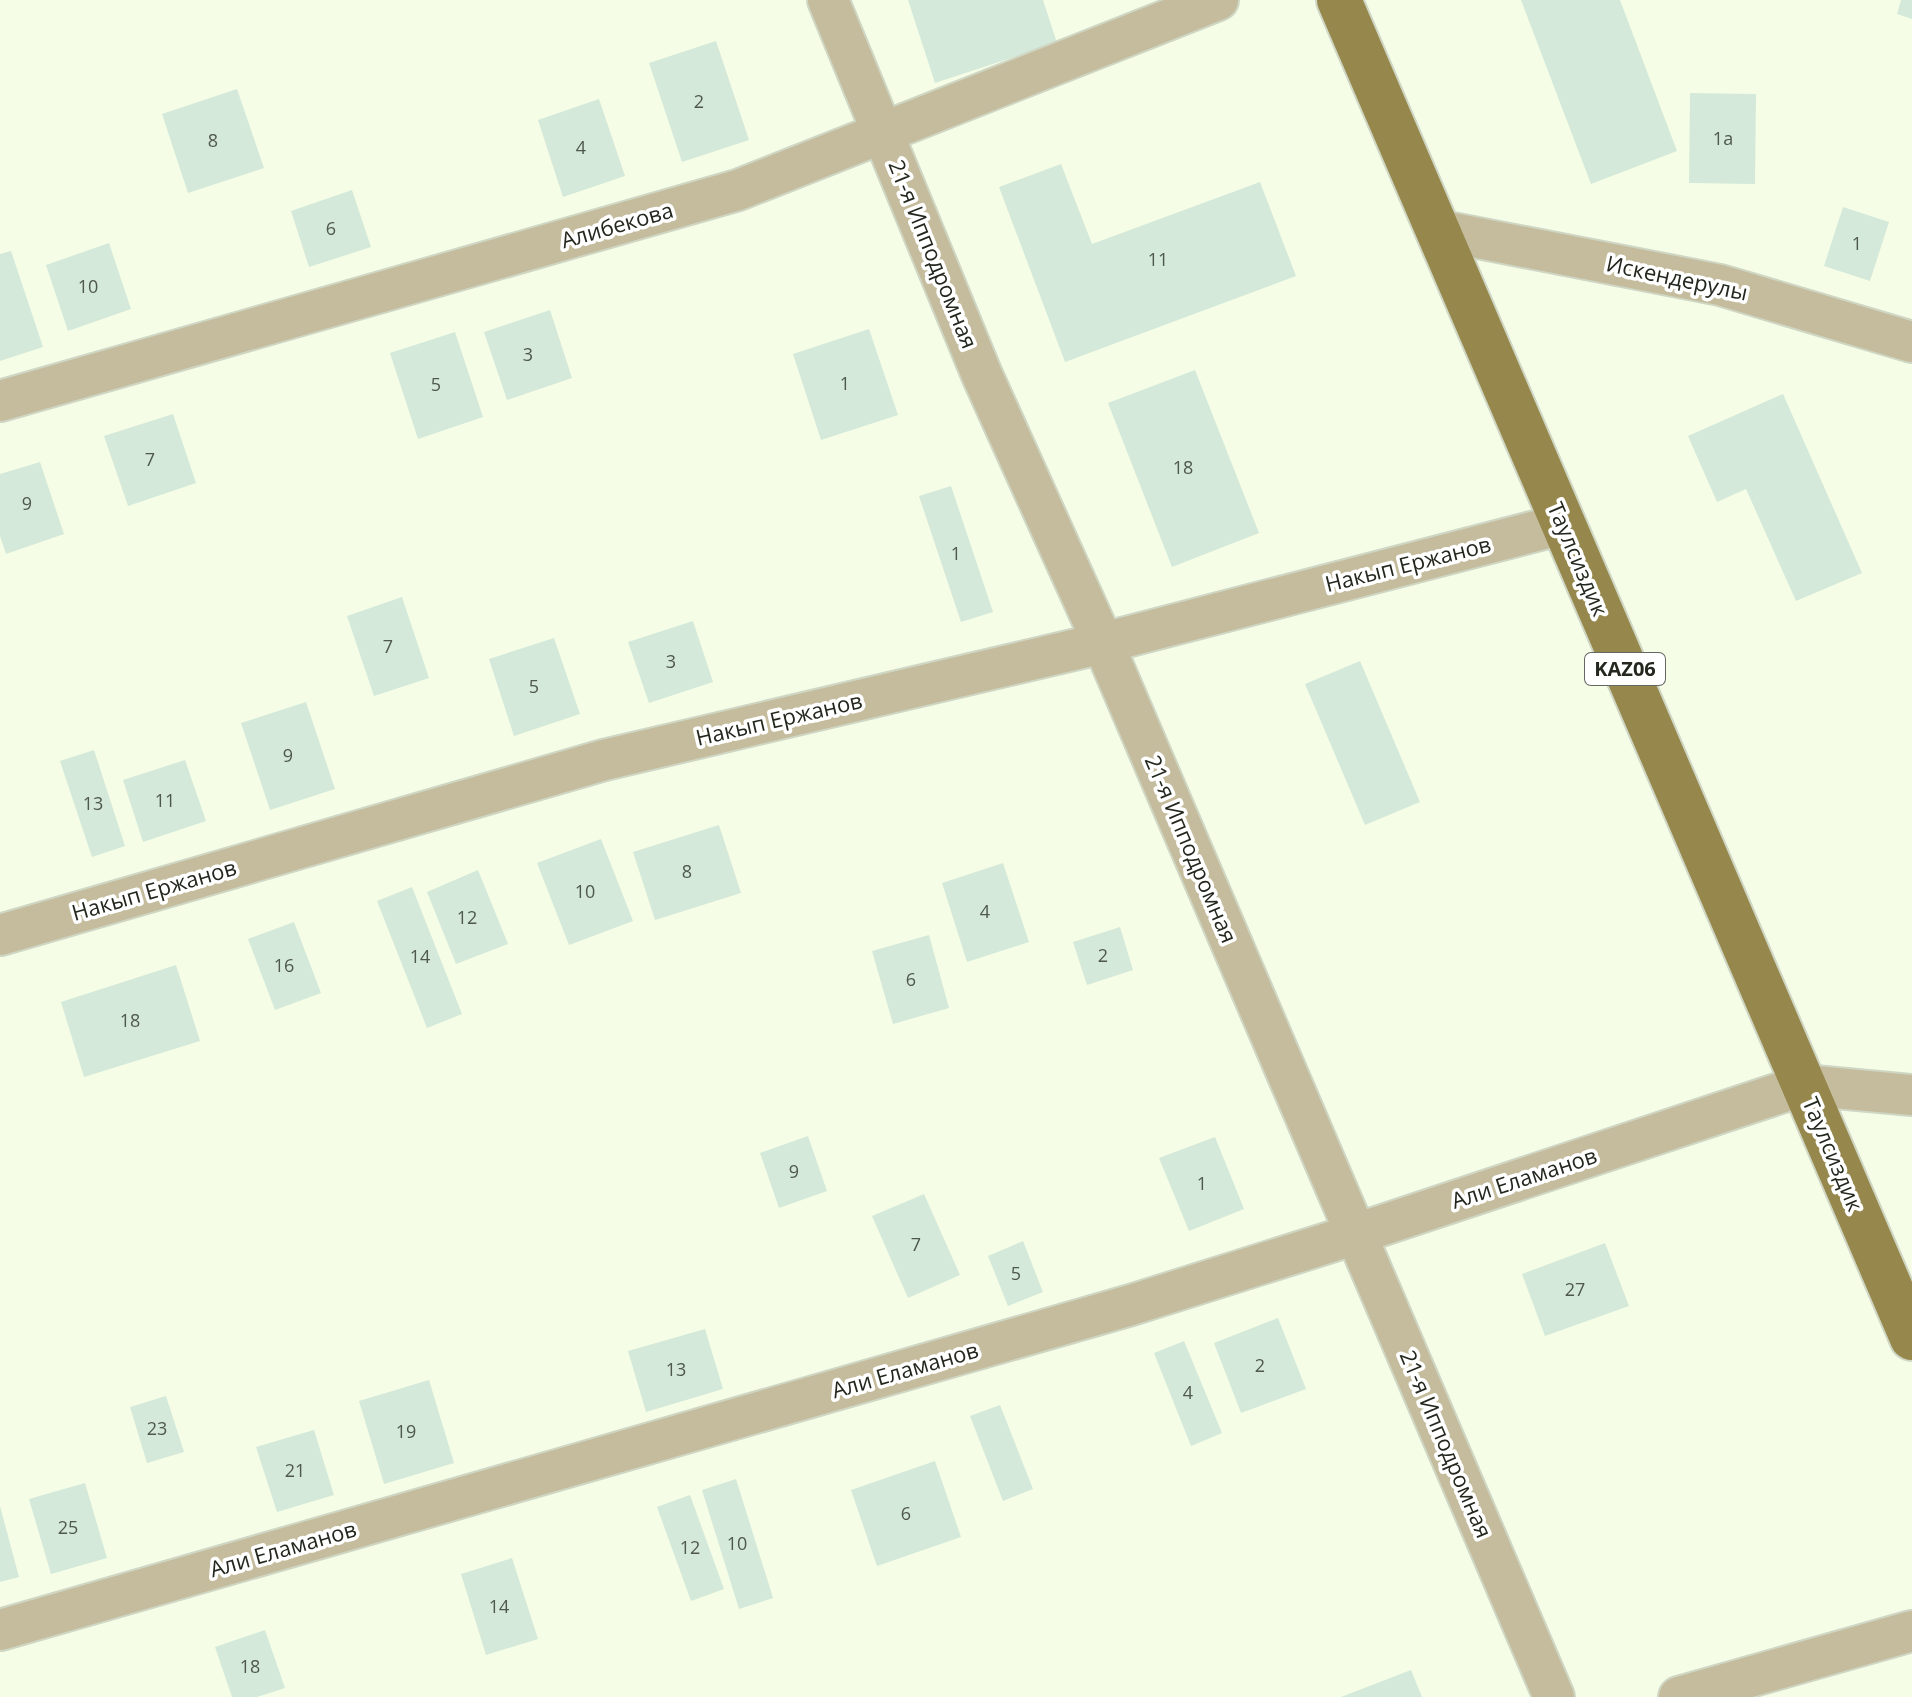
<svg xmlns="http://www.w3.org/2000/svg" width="1912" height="1697" viewBox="0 0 1912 1697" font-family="'Open Sans',sans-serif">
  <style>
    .building { fill: #d4e9d9 }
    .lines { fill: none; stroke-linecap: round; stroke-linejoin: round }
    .minor-casing { stroke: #cfd6c3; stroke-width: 44 }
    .primary-casing { stroke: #cfd6c3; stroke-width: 48 }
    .minor { stroke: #c4bc9d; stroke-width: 40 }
    .primary { stroke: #96874c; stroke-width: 44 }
    .labels { text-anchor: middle; stroke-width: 7; stroke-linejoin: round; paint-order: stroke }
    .number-label { font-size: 18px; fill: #4f584d }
    .shield { fill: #fff; stroke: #656862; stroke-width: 2 }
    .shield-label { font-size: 20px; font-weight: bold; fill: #23271e }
    .street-label { font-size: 22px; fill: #23271e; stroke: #fff }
  </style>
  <rect width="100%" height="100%" fill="#f5fde7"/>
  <!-- building -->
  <g class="building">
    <polygon points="908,0 1043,0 1057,43 935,83"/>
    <polygon points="1521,0 1620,0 1677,151 1591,184"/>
    <polygon points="1901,0 1912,0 1912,19 1897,14"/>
    <polygon points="716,41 749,140 682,162 649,63"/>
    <polygon points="237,89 264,168 188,193 162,114"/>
    <polygon points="1690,93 1756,94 1755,184 1689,183"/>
    <polygon points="599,99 625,176 563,197 538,120"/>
    <polygon points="1061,164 1092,244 1260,182 1296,276 1065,362 999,187"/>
    <polygon points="352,190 371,247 309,267 291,211"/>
    <polygon points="1843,207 1889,222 1870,281 1824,266"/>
    <polygon points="109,243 131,309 68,331 46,265"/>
    <polygon points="11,251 43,347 0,361 0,254"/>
    <polygon points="550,310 572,378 507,400 484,332"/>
    <polygon points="869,329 898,415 821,440 793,354"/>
    <polygon points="455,332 483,417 418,439 390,353"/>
    <polygon points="1195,370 1259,533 1172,567 1108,403"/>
    <polygon points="1783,394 1862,573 1796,601 1746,489 1717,502 1688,436"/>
    <polygon points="173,414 196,483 128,506 104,436"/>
    <polygon points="40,462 64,534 6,554 0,536 0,474"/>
    <polygon points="951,486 993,612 961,622 919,496"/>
    <polygon points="402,597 429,678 374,696 347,616"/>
    <polygon points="693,621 713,682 649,703 628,642"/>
    <polygon points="554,638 580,714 514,736 489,659"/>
    <polygon points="1360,661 1420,802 1365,825 1305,684"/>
    <polygon points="306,702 335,789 270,810 241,723"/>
    <polygon points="94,750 125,846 92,857 60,761"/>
    <polygon points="185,760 206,821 143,842 123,780"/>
    <polygon points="719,825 741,893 655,920 633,852"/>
    <polygon points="601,839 633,921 569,945 537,863"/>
    <polygon points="1003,863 1029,942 967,962 942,883"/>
    <polygon points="478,870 508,944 456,964 427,892"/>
    <polygon points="412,887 462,1014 427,1028 377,901"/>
    <polygon points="294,922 321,993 275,1010 248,939"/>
    <polygon points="1120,927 1133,970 1087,985 1073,942"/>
    <polygon points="929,935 949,1008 893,1024 872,951"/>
    <polygon points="176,965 200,1041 84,1077 61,1002"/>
    <polygon points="808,1136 827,1191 779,1208 760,1153"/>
    <polygon points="1215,1137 1244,1209 1189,1231 1159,1158"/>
    <polygon points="924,1194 960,1275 908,1298 872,1216"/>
    <polygon points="1023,1241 1043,1292 1008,1306 988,1256"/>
    <polygon points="1605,1243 1629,1306 1545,1336 1522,1274"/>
    <polygon points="1278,1318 1306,1389 1241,1413 1214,1343"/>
    <polygon points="705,1329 723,1389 646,1412 628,1351"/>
    <polygon points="1184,1341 1222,1433 1191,1446 1154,1353"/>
    <polygon points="429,1380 454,1463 384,1484 359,1401"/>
    <polygon points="166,1396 184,1452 147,1463 130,1407"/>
    <polygon points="1000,1405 1033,1489 1003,1501 970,1416"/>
    <polygon points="314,1430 334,1495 277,1512 256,1447"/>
    <polygon points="935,1461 961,1537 877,1566 851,1490"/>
    <polygon points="736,1479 773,1598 739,1609 702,1490"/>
    <polygon points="85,1483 107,1558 51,1574 29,1499"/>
    <polygon points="690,1495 724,1589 691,1601 657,1507"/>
    <polygon points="0,1506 19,1577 0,1582"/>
    <polygon points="512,1558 538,1639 486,1655 461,1574"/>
    <polygon points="265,1630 285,1688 257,1697 232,1697 215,1647"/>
    <polygon points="1411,1670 1422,1697 1341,1697"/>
  </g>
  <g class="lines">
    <defs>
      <g id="minor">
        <polyline points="828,0 982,375 1103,643 1554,1697"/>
        <polyline points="1437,230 1720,285 1912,342"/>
        <polyline points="0,401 738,190 1218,0"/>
        <polyline points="0,935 604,760 1103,643 1563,524"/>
        <polyline points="0,1630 1131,1305 1356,1234 1804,1085 1912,1095"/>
        <polyline points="1679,1697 1912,1631"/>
      </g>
      <polyline id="primary" points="1339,0 1912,1338"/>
    </defs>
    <!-- minor casing -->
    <use href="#minor" class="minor-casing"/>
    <!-- primary casing -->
    <use href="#primary" class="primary-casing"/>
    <!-- minor -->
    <use href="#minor" class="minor"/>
    <!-- primary -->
    <use href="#primary" class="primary"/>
  </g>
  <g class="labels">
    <!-- number labels -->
    <g class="number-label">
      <text x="699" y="108">2</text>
      <text x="1723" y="145">1а</text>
      <text x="213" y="147">8</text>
      <text x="581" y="154">4</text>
      <text x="331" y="235">6</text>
      <text x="1857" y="250">1</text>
      <text x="1158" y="266">11</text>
      <text x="88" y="293">10</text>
      <text x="528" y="361">3</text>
      <text x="845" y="390">1</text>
      <text x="436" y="391">5</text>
      <text x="150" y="466">7</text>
      <text x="1183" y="474">18</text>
      <text x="27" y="510">9</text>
      <text x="956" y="560">1</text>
      <text x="388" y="653">7</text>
      <text x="671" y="668">3</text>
      <text x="534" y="693">5</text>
      <text x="288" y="762">9</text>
      <text x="165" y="807">11</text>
      <text x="93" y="810">13</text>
      <text x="687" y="878">8</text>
      <text x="585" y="898">10</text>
      <text x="985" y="918">4</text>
      <text x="467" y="924">12</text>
      <text x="1103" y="962">2</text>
      <text x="420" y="963">14</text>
      <text x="284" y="972">16</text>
      <text x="911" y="986">6</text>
      <text x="130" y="1027">18</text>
      <text x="794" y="1178">9</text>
      <text x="1202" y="1190">1</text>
      <text x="916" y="1251">7</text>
      <text x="1016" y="1280">5</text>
      <text x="1575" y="1296">27</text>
      <text x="1260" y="1372">2</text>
      <text x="676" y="1376">13</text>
      <text x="1188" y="1399">4</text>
      <text x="157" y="1435">23</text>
      <text x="406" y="1438">19</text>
      <text x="295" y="1477">21</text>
      <text x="906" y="1520">6</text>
      <text x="68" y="1534">25</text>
      <text x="737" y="1550">10</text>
      <text x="690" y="1554">12</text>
      <text x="499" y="1613">14</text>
      <text x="250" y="1673">18</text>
    </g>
    <!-- shield labels -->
    <rect class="shield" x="1585" y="653" width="80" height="32" rx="6"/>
    <g class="shield-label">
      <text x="1625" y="676">KAZ06</text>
    </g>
    <!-- street labels -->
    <g class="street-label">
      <text transform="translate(617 225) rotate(-16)" y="8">Алибекова</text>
      <text transform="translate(933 254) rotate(68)" y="8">21-я Ипподромная</text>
      <text transform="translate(1677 278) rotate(12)" y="8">Искендерулы</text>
      <text transform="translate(1578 559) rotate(67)" y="8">Таулсиздик</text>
      <text transform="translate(1408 564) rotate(-14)" y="8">Накып Ержанов</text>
      <text transform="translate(779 719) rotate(-13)" y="8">Накып Ержанов</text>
      <text transform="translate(1191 849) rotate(67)" y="8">21-я Ипподромная</text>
      <text transform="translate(154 890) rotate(-16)" y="8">Накып Ержанов</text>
      <text transform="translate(1833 1154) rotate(67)" y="8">Таулсиздик</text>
      <text transform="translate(1524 1178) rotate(-18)" y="8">Али Еламанов</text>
      <text transform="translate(905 1370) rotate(-16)" y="8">Али Еламанов</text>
      <text transform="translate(1446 1444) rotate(67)" y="8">21-я Ипподромная</text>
      <text transform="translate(283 1549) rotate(-16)" y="8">Али Еламанов</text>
    </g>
  </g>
</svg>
